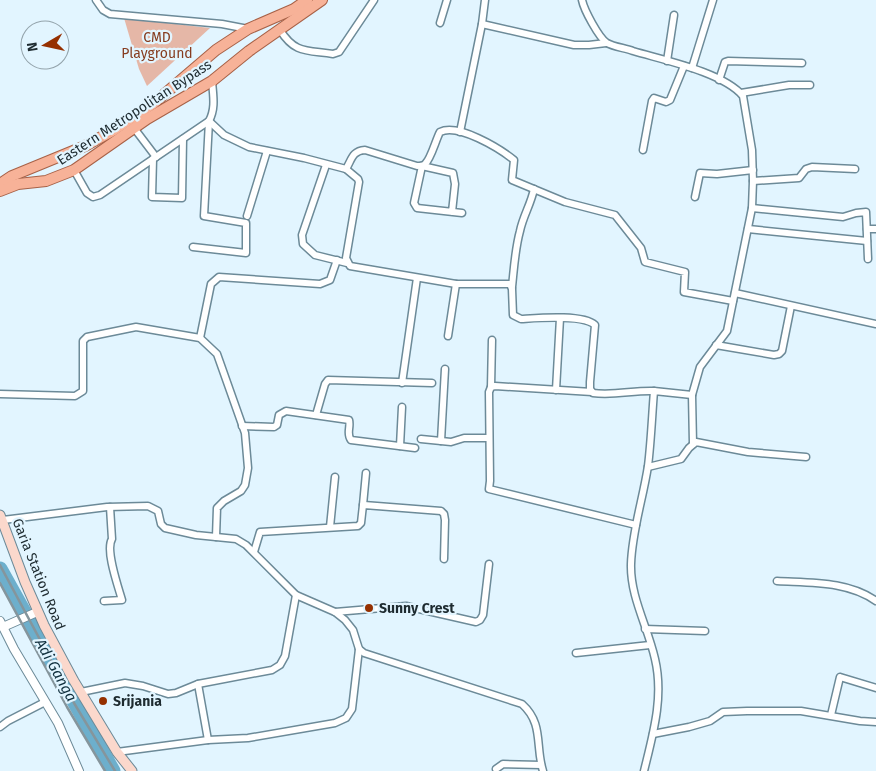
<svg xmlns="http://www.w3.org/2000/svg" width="876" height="771" viewBox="0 0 876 771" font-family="'Fira Sans',sans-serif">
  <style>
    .green { fill: #e5b7a7 }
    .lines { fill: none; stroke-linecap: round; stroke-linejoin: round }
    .river { stroke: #6dafcc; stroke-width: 15 }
    .minor-casing { stroke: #6c8a98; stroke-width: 9 }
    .tertiary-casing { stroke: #6c8a98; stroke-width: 10 }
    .secondary-casing { stroke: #6c8a98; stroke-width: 11 }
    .primary-casing { stroke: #a76147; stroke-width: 12 }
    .minor { stroke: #fff; stroke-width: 6 }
    .tertiary { stroke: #fff; stroke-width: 8 }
    .secondary { stroke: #fbd8cc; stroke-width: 9 }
    .primary { stroke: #f7b298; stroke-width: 10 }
    .rail { stroke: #85959c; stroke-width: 2.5 }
    .poi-dot { fill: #953000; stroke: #e2f5ff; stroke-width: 2 }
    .labels { text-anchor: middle; stroke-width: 4.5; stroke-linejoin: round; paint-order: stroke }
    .park-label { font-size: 14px; fill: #863c20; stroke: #e2f5ff }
    .street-label { font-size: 14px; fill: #1e2b30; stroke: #e2f5ff }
    .poi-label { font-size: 14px; font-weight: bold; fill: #1e2b30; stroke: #e2f5ff; text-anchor: start }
    .water-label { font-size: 15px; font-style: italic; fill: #102f3d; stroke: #e2f5ff }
  </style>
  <rect width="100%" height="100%" fill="#e2f5ff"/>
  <!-- green -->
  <polygon class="green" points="124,18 210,28 147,86 139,69"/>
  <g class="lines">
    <!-- river -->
    <polyline class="river" points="0,569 113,771"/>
    <defs>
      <g id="minor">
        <polyline points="96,0 103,10 110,14 222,24 248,29"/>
        <path d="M582,0C584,10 599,38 607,43C614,47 625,48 633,51C663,60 723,72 743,96L752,150L753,181L752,208L727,331L700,367L692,395L654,391C652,416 651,442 648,466C643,499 632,531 631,564C630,597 648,627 655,659C664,697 653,734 644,771"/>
        <polyline points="440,23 447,0"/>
        <polyline points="482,24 574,45 589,45 606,43"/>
        <path d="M280,30C295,54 307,50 333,54L339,52L374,0"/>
        <polyline points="667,61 674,15"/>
        <polyline points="692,68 713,0"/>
        <polyline points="719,80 725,62 728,61 802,63"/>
        <polyline points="741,93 789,85 810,85"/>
        <path d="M209,121L224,135L249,147L304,158L346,169C352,159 352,151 365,150L417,166C420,166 423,166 425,164C431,159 436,139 440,132C458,123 499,148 514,160L512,180L565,202L615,215L641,248L645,262L685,272L684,292L733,301"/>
        <polyline points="134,128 156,157"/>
        <polyline points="460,132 482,24 485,0"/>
        <polyline points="643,150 652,101 654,98 666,102 670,100 684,66"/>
        <polyline points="153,159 152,197 182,198 183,139"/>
        <polyline points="326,165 302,235 303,244 315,255 347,263"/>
        <path d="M346,169L358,179L359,182L346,258L350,266L456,284H510L512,289L513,315L521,319C538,318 583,314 595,325L590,382V389L593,393C614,396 634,390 654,391"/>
        <path d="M74,170L87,193L93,197L100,195L209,121C216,108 213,95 212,81"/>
        <polyline points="753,181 799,178 806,169 812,167 855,169"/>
        <polyline points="695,197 700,173 717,174 753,170"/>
        <polyline points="752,208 843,217 856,213 866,212 868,259"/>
        <polyline points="452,212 455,184 453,173 422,166 414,203 417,208 462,213"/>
        <polyline points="247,216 267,151"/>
        <polyline points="748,229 867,241"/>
        <polyline points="867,229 876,229"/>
        <polyline points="193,247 246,253 246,223 204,216 209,121"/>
        <path d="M512,287C514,268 515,249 520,231C523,216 531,204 534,189"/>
        <polyline points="735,293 876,324"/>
        <polyline points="448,336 456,284"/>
        <polyline points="200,338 211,284 219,277 320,284 330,280 337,260"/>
        <polyline points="716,345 774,355 779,354 782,351 791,306"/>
        <polyline points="402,383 417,278"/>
        <polyline points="491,387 492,340"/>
        <polyline points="556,390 560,318"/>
        <polyline points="592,392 495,386 491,387 489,392 490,481 489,489 636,525"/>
        <polyline points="0,394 75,396 83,391 83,341 87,337 136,327 200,338 217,354 245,433 248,468 245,485 241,491 224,501 217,508 216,537"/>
        <polyline points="692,395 693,444"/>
        <polyline points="316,415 325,384 328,380 432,383"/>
        <path d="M242,426L274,427L277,425L279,415L286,411L349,420C351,427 346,434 351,440L415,448"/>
        <polyline points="421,439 451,442 464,438 489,438"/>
        <polyline points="441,441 445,369"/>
        <polyline points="400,446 402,407"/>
        <polyline points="648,467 681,459 689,448 696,442 748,452 806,457"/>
        <polyline points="363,505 366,473"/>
        <path d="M3,520L107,507L148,506L158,511L161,524L165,528L196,535L236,539L246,545L296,595L335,612L345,620L353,630L359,649L364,653L522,704C544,724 535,745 543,771"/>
        <polyline points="330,527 335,477"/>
        <polyline points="254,552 260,532 358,526 361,523 363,505 364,505 441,511 444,514 445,520 444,559"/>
        <path d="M777,581C811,583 848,581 876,601"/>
        <path d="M104,601L122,600C118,586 105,550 112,539L110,507"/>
        <polyline points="335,612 406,606 476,622 480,620 483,615 489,564"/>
        <polyline points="645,629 705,631"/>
        <polyline points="576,653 650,645"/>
        <polyline points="81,692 125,683 143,686 168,694 176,693 198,684"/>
        <polyline points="831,715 840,677 876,688"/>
        <polyline points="0,727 8,721 45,702"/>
        <polyline points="653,734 689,727 710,721 723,712 747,711 801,711 860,721 876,722"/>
        <polyline points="208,740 198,684 272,670 280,665 285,656 296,595"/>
        <polyline points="117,752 208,740 248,738 335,723 346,718 352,709 359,649"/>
        <polyline points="496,769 503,764 541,765"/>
      </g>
      <g id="tertiary">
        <polyline points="0,621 14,649 58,723 79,771"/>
        <polyline points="3,627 37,612"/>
      </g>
      <polyline id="secondary" points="0,515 25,582 44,625 74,681 117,752 132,771"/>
      <g id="primary">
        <polyline points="0,184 12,176 85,146 114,130 154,103 216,50 248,29 294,9 307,0"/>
        <polyline points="0,191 18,184 46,181 74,170 147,119 212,81 249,51 322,0"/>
      </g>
    </defs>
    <!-- minor casing -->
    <use href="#minor" class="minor-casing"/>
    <!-- tertiary casing -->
    <use href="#tertiary" class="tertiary-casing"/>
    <!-- secondary casing -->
    <use href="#secondary" class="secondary-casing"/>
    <!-- primary casing -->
    <use href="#primary" class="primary-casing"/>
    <!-- minor -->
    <use href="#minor" class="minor"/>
    <!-- tertiary -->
    <use href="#tertiary" class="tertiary"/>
    <!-- secondary -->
    <use href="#secondary" class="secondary"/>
    <!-- primary -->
    <use href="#primary" class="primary"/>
    <!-- rail -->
    <g class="rail">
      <polyline points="0,565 74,703 115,771"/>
      <polyline points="0,583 67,707 105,771"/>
    </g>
  </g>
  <!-- markers -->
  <g class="poi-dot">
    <circle cx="369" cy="608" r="5"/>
    <circle cx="103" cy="701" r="5"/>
  </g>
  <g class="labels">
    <!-- park labels -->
    <g class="park-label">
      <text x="157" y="42">CMD<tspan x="157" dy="16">Playground</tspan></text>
    </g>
    <!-- street labels -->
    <g class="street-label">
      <text transform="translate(134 112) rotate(-33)" y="5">Eastern Metropolitan Bypass</text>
      <text transform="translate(39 574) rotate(68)" y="5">Garia Station Road</text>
    </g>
    <!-- poi labels -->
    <g class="poi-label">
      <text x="379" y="613">Sunny Crest</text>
      <text x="113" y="706">Srijania</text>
    </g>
    <!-- water labels -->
    <g class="water-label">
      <text transform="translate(56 670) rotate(61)" y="5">Adi Ganga</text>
    </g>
  </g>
  <!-- north arrow -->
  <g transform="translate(45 45) rotate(261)"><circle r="24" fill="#e2f5ff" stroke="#94a4ac"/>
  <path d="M0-4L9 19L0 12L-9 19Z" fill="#953000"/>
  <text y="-8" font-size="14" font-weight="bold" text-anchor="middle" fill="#1e2b30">N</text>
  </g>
</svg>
